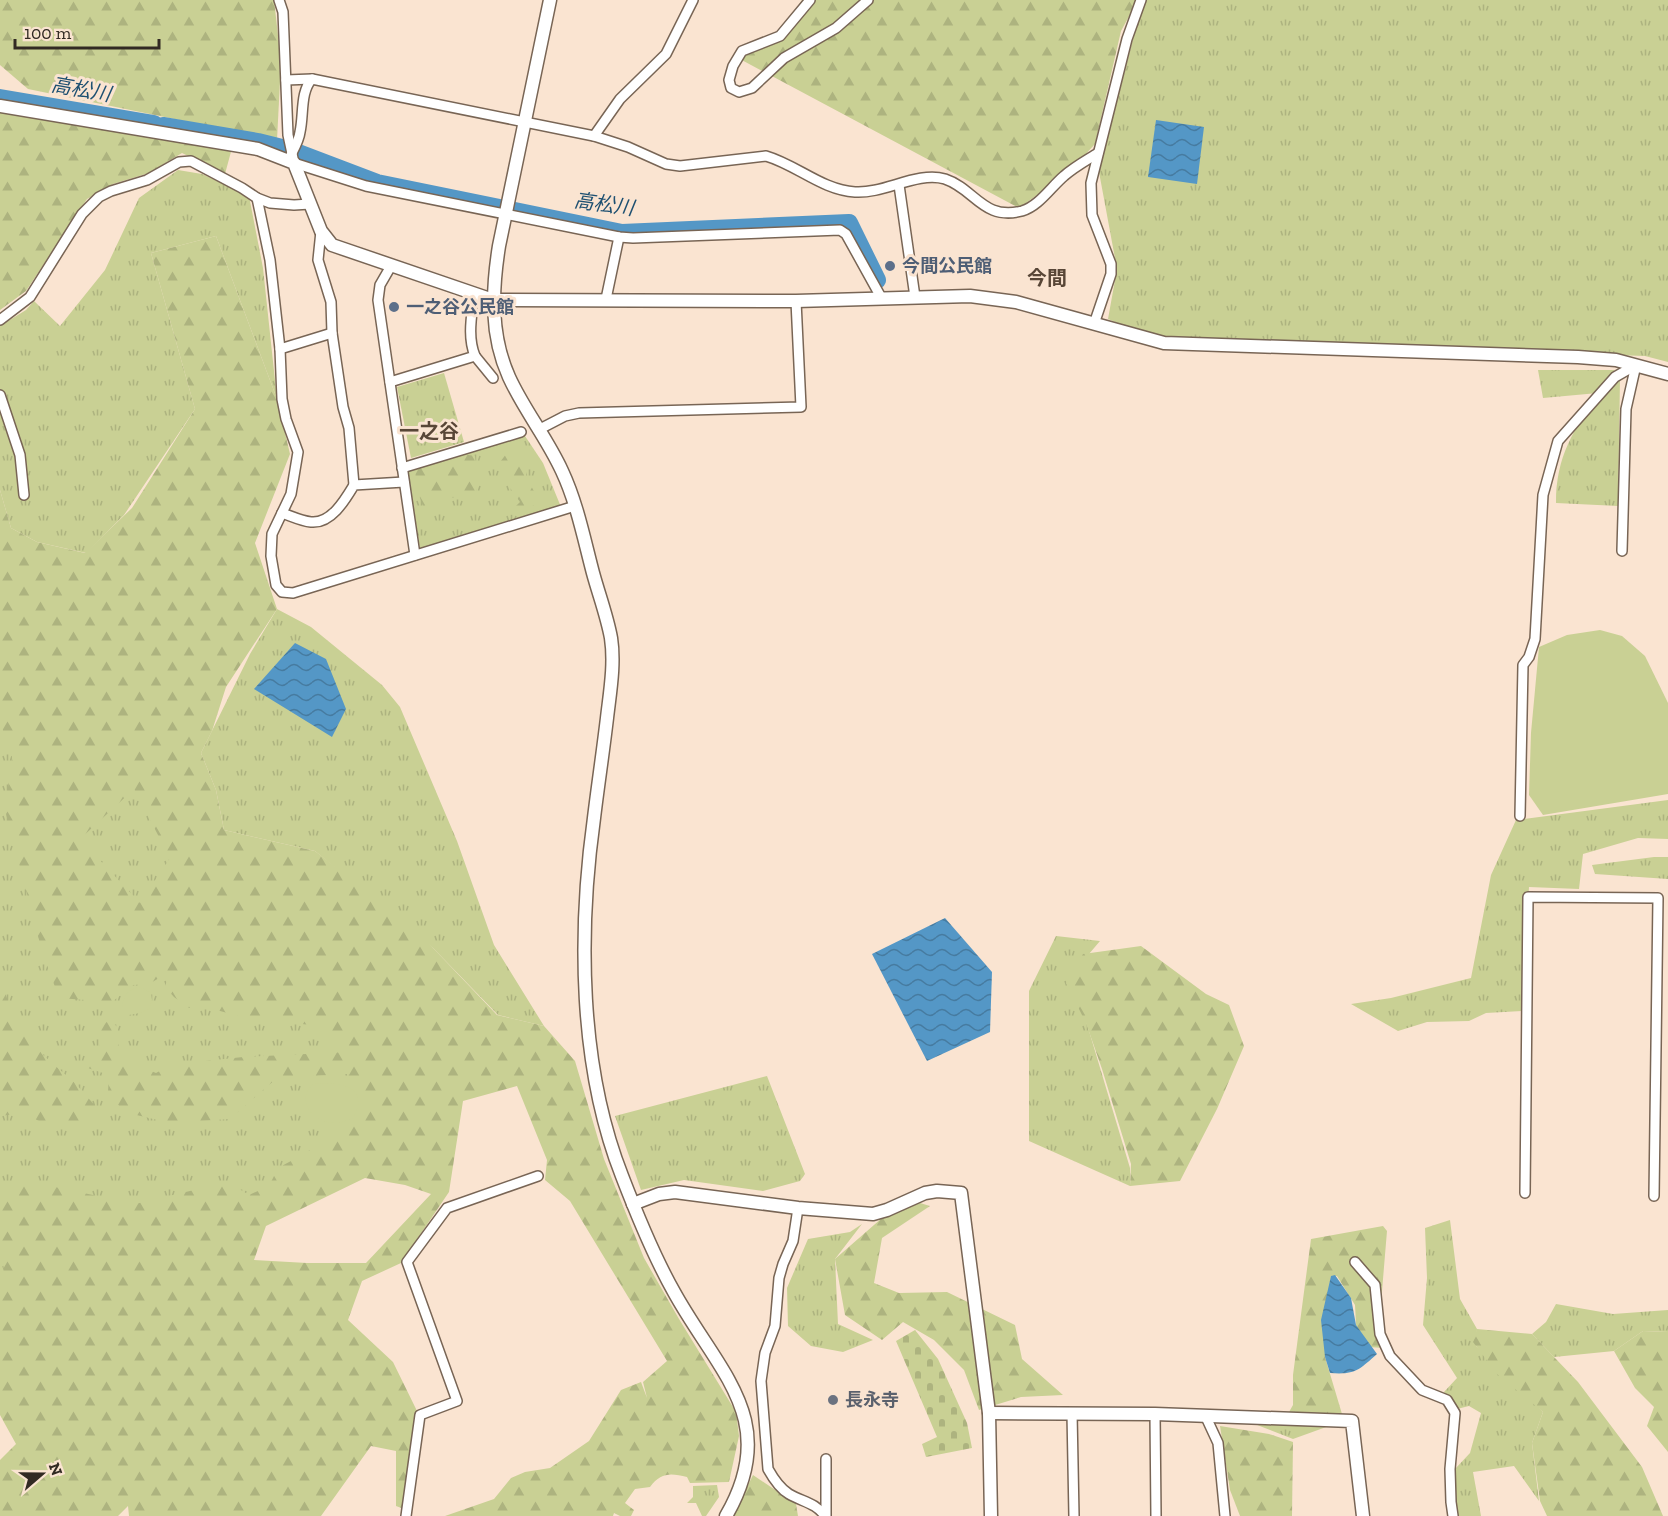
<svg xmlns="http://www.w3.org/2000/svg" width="1668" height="1516" viewBox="0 0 1668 1516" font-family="'Zilla Slab','Noto Sans JP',serif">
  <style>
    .grass { fill: url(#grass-tufts) }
    .forest { fill: url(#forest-firs); fill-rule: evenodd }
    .cemetery { fill: url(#cemetery-stones) }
    .garden { fill: #c9d094 }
    .water { fill: url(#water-waves) }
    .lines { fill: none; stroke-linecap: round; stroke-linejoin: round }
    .river { stroke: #5497c6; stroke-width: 18 }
    .street-casing { stroke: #786555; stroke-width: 12 }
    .secondary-casing { stroke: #786555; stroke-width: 15 }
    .street { stroke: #fff; stroke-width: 9 }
    .secondary { stroke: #fff; stroke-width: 12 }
    .service-dot { fill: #5c6f8a; stroke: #fae4d1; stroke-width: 2 }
    .worship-dot { fill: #6b7280; stroke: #fae4d1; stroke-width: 2 }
    .labels { text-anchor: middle; stroke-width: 6; stroke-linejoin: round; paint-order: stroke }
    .service-label { font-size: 18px; font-weight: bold; fill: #4e5e75; stroke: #fae4d1; text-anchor: start }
    .worship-label { font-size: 18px; font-weight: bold; fill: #5b616d; stroke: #fae4d1; text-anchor: start }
    .water-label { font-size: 20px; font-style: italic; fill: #1e5071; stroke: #fae4d1 }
    .neighbourhood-label { font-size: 20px; font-weight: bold; fill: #584637; stroke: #fae4d1 }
  </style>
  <defs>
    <pattern id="grass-tufts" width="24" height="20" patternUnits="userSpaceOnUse" patternTransform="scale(1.5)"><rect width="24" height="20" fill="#c9d094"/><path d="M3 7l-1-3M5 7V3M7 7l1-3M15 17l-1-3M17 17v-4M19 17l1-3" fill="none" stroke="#adb37f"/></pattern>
    <pattern id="forest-firs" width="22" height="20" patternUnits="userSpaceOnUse" patternTransform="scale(1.5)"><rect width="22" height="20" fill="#c9d094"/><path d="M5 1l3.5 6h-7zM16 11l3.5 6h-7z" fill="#adb37f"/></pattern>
    <pattern id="cemetery-stones" width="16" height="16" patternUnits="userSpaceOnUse" patternTransform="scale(1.5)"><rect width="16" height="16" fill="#c9d094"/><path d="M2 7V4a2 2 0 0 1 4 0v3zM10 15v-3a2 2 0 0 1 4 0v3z" fill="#adb37f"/></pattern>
    <pattern id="water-waves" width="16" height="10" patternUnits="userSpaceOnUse" patternTransform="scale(1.5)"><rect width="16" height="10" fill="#5497c6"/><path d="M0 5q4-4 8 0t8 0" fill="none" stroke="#467ba0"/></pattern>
  </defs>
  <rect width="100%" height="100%" fill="#fae4d1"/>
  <!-- grass -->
  <g class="grass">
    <polygon points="1143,0 1668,0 1668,362 1645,356 1159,340 1108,319 1117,269 1099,172"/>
    <polygon points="178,170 202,174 249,196 263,268 277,399 216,236 151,253 195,409 124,515 86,553 37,542 11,528 0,490 0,326 26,310 34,301 60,326 105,270 139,198"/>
    <path d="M1538,370H1614L1615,376L1620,379L1618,506L1556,503C1556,455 1574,431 1598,393L1543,398Z"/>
    <polygon points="444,373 464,442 411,458 397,387"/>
    <polygon points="525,436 543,463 561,507 420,549 408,470"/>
    <polygon points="277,609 311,627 382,685 400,707 457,841 494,945 544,1026 498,1015 433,948 315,851 224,830 216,790 201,753 250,654"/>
    <polygon points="0,611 428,1142 14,1280 0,1289"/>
    <polygon points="1668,800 1668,839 1638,838 1583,854 1579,889 1529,887 1522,1011 1486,1013 1469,1021 1427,1022 1398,1031 1351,1004 1391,998 1471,978 1491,875 1516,820"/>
    <polygon points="1654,857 1668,857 1668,879 1595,874 1592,865"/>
    <polygon points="1056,936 1100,941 1072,974 1130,1168 1130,1186 1029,1141 1029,991"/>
    <polygon points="767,1076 805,1174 800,1181 763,1191 684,1180 641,1190 615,1116"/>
    <polygon points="1450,1220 1460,1299 1477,1329 1476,1346 1543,1412 1532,1443 1539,1501 1514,1466 1473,1472 1481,1516 1456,1516 1455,1469 1470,1453 1481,1413 1469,1406 1457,1409 1444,1392 1457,1378 1423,1325 1427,1278 1425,1228"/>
    <polygon points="862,1224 835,1259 838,1324 873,1340 843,1352 811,1346 788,1326 787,1288 808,1239 850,1232"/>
    <polygon points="1556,1304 1613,1314 1668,1310 1668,1332 1643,1331 1614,1351 1554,1357 1532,1334 1546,1322"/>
    <polygon points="1252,1423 1329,1426 1293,1439"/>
    <polygon points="717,1485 719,1497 706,1516 702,1516 696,1503 687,1503 693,1497 693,1486"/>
  </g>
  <!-- forest -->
  <g class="forest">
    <polygon points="0,0 274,0 281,62 277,140 28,89 0,65"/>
    <polygon points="802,0 1138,0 1121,31 1095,144 1070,171 1019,208 738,58 780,36"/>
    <polygon points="0,97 50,114 232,148 225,174 182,153 149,173 113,184 87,199 26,291 0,310"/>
    <path d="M216,236L277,399L290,454L255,543L277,609L226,687L212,731L201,753L216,790L224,830L315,851L413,927L497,1015L544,1026L575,1061L604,1159L644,1258L679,1319L736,1412L739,1436L729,1482L690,1483L687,1477C671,1473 661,1472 650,1487L635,1489L625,1503L634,1510L631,1516H620L614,1513L613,1516H445L494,1499L511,1478L525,1472L550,1468L589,1441L621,1390L641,1382L647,1398L643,1382L667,1361L570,1201L545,1180L547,1160L517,1086L463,1101L449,1192L401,1263L362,1281L348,1320L393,1362L417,1411L404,1509L396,1506V1451L371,1446L321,1516H129L128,1506L118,1516H0V1460L16,1444L0,1415V1279L5,1277L0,1243V1185H46L135,1204L228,1182L249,1195L269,1186L278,1168L302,1155L362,1116L361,1094L348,1074L277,1078L230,1119L170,1123L124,1112L108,1092L109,1075L82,1066L86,1054L100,1047L99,1029L110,1019L118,1028C112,1054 135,1065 156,1073L178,1061L196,1062L243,1057L347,1052L321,1026L245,1018L206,1007L189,1008L174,997L165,987L167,980L164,975L149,984L133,985L112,1002L59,998L42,951L5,810L12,757L0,722V490L11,528L37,542L85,553L132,508L195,409L151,253ZM134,789L170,858L140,903L80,839ZM365,1178L405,1185L431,1194L366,1263H307L254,1260L266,1226Z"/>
    <polygon points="520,447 529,453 526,477 535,493 536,504 519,514 507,515 520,502 501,475 497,466 510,449"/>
    <polygon points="462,454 475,456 478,484 475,496 447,498 430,508 423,506 417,490 415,470"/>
    <polygon points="1141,946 1206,994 1229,1005 1244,1046 1217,1109 1180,1181 1130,1186 1131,1164 1102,1069 1086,1023 1066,983 1083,954"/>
    <polygon points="0,978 8,1001 26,1033 42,1054 76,1084 97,1108 92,1126 49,1126 23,1113 0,1116"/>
    <polygon points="920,1203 930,1206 882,1238 874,1283 899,1293 947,1292 1015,1325 1022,1359 1063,1395 1021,1397 979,1410 964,1370 934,1340 903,1322 882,1340 845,1315 835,1259 882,1218"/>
    <polygon points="1383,1226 1387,1231 1379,1327 1385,1348 1368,1347 1357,1342 1355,1305 1337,1276 1331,1276 1325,1357 1342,1414 1289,1412 1293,1405 1293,1375 1311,1239"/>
    <polygon points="1477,1329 1532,1334 1578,1382 1642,1467 1663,1516 1547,1516 1540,1501 1532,1443 1543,1412 1497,1374 1473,1342"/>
    <polygon points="1643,1331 1668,1332 1668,1452 1647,1426 1654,1407 1635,1388 1614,1351"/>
    <polygon points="1220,1426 1269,1434 1293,1442 1292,1516 1240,1516 1230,1490"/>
    <polygon points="753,1475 796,1504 798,1516 733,1516"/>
  </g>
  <!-- cemetery -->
  <polygon class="cemetery" points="915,1330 938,1359 967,1423 972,1448 926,1457 922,1444 937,1437 896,1341"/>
  <!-- garden -->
  <g class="garden">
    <polygon points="1600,630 1622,636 1645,656 1668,703 1668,794 1543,815 1529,795 1531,733 1539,647 1567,635"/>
    <path d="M140,987L151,993L152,1000L149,1009L140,1013L129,1015L122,1008C123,996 128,989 140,987Z"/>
    <path d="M333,1083C355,1086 366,1096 353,1118C347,1120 340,1124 334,1123C313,1122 295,1101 313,1084Z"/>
  </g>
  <!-- water -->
  <g class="water">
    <polygon points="1156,120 1204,127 1197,184 1148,177"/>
    <polygon points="295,643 326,659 346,709 332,737 254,689"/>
    <polygon points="945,918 992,972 990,1032 927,1061 872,954"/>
    <path d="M1335,1275L1351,1298L1356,1325L1377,1354C1359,1370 1355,1375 1330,1373L1325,1357L1321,1320L1331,1276Z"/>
  </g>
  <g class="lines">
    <!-- river -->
    <g class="river">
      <polyline points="0,98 154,124"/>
      <polyline points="163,126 258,142 282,148"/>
      <polyline points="298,153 377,183 622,233 849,223 877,280"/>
    </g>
    <defs>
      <g id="street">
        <polyline points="279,0 283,12 288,135 294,163 366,186 619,237 633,238 840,230 846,234 882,299"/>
        <polyline points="810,0 780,36 742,51 733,66 729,80 731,88 739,92 752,88 784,58 836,28 868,0"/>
        <path d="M286,80L312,79L594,136L628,147L666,164L680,166L766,156C797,165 822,190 855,192C884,194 917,171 945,179C975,189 983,221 1022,211C1039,206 1051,187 1064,176C1074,167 1087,160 1098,153"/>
        <polyline points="594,136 620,99 666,54 693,0"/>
        <path d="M291,155C295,147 299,140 300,132C304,114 300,92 312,79"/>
        <polyline points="899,185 915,297"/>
        <polyline points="257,198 270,260 280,349"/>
        <polyline points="321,231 318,260 331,302 332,333 343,407 349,428 354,485"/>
        <polyline points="391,266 380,285 378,300 415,555"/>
        <polyline points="606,299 619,237"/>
        <polyline points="0,320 30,297 82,214 99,197 111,191 147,180 179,162 191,161 242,188 257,198 270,203 294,205 310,204"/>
        <polyline points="1094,324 1111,274 1111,264 1092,215 1091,183 1127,39 1141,0"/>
        <polyline points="332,333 280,349 282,399 286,419 298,452 291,494 272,534 271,556 276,585 282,592 293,593 575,506"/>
        <polyline points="475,356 493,378"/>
        <path d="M390,382L475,356C467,336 472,315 474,294"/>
        <polyline points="0,395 20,455 24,495"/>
        <polyline points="538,430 565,416 579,413 801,407 796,301"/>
        <polyline points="402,468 521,432"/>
        <path d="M282,513C291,516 301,521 311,522C331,524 345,500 354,485L404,482"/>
        <polyline points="1622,551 1626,409 1636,365"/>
        <polyline points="1520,816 1523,665 1529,657 1535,639 1543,495 1558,441 1615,377 1636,365"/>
        <polyline points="1525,1193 1528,897 1658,898 1654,1196"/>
        <path d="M798,1208L793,1241L783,1264L779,1278L775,1326L765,1353L761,1381L768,1469C773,1478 779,1488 789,1494C803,1502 816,1503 825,1516"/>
        <polyline points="1355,1262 1375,1285 1380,1334 1390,1356 1422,1390 1447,1400 1455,1413 1450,1469 1451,1502 1453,1516"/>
        <polyline points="1072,1413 1074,1516"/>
        <polyline points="1155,1414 1156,1516"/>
        <polyline points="1205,1415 1218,1443 1225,1516"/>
        <polyline points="406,1516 420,1415 457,1401 407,1262 447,1208 538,1176"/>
        <polyline points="826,1516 826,1459"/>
      </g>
      <g id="secondary">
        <path d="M550,0L499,246C492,290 490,335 509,377C524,410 547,438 562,471C577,503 584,539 593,573C599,595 607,616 611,638C615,664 610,692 607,718C603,752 598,785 594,818C578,933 579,1067 622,1176C637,1215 653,1255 674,1292C718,1372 782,1420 726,1516"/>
        <polyline points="0,106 258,149 294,163 321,231 332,245 493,300 796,301 970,296 1016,302 1164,343 1578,357 1616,360 1668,374"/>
        <polyline points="633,1204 659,1194 675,1192 798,1208 873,1214 887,1210 925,1193 937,1191 961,1193 989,1413 991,1516"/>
        <polyline points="989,1413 1155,1414 1352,1421 1363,1516"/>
      </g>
    </defs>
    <!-- street casing -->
    <use href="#street" class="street-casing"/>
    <!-- secondary casing -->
    <use href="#secondary" class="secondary-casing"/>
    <!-- street -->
    <use href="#street" class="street"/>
    <!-- secondary -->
    <use href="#secondary" class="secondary"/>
  </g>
  <!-- markers -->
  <g class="service-dot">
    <circle cx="890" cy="266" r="6"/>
    <circle cx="394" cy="307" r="6"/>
  </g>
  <circle class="worship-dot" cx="833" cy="1400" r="6"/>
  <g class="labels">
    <!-- service labels -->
    <g class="service-label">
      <text x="902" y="272">今間公民館</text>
      <text x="406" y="313">一之谷公民館</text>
    </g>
    <!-- worship labels -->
    <g class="worship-label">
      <text x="845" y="1406">長永寺</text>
    </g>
    <!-- water labels -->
    <g class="water-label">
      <text transform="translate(81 89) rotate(10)" y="7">高松川</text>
      <text transform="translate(604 204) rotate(8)" y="7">高松川</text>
    </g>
    <!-- neighbourhood labels -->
    <g class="neighbourhood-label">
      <text x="1047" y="285">今間</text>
      <text x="429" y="438">一之谷</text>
    </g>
  </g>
  <!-- north arrow -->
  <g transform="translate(42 1474) rotate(70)" stroke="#fae4d1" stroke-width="4.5" paint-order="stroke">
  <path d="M0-4.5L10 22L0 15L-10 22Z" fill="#322a23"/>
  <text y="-9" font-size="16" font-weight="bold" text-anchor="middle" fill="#322a23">N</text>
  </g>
  <!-- scale -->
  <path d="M15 39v9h144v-9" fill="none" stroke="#322a23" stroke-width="3"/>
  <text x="24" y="39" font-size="18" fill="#322a23" stroke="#fae4d1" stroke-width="4.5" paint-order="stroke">100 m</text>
</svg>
